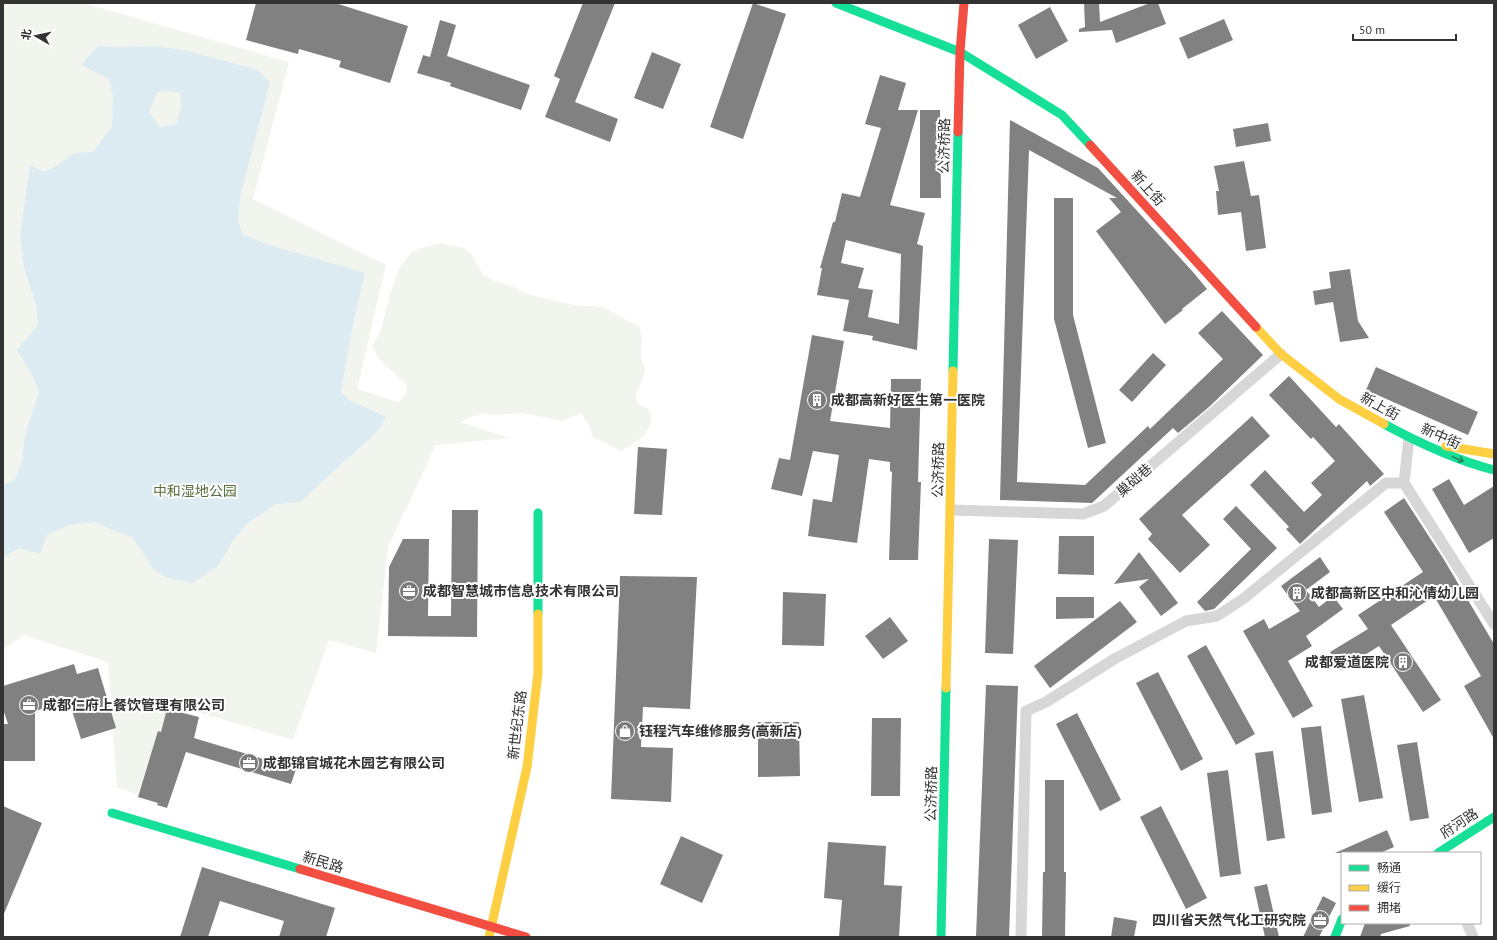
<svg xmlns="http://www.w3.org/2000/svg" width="1497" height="940" viewBox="0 0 1497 940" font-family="'PT Sans','Noto Sans SC',sans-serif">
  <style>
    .green { fill: #f1f5ed }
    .water { fill: #ddebf3; fill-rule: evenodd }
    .building { fill: #818181; fill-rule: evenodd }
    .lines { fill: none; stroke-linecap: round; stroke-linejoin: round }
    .street { stroke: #d7d7d7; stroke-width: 11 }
    .fast { stroke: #16e098; stroke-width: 9 }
    .slow { stroke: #ffcf43; stroke-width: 9 }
    .jam { stroke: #f24e42; stroke-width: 9 }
    .oneway { stroke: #268160 }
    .labels { text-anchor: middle; stroke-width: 4; stroke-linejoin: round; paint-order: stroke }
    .street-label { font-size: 14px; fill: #333; stroke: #fff }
    .poi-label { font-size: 14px; font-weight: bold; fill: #333; stroke: #fff; text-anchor: start }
    .park-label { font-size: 14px; fill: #56703f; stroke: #fff }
  </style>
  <rect width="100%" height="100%" fill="#fff"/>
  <!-- green -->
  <path class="green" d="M3,3H84L289,62L253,199L386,265L357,389L398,402L405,395L407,385L379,359L372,346L381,330L390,294L399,268L412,252L421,248L441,243L464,248L472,255L483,275L493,280L514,287L527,294L544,298L568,304L581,306H596L609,310L630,322L639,325L642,338L641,358L645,369L643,378L635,396L639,405L648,408C649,411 651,417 651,420C650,436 632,444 621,451L593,437L587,422L581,413L562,421L522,413L493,415L483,413L466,419L461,422L509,438L436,445L388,547L376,653L329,640L293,740L173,705L137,794L117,788L108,662L23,635L3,650Z"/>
  <!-- water -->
  <path class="water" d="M98,46L119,47L156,46L187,51L258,70L270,82L241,193L238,220L242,234L266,244L365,273L354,319L341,391L349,400L386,417L378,431L300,502L276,504L247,524L232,542L218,566L193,583L167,578L152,568L141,549L132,537L112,530L96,522L69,525L47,535L40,554L20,548L4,556L3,558V485L15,480L22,462L25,435L39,392L33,376L17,350L38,325L36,305L24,267L20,236L30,165L44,172L55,167L74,153L93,152L112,127L113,97L109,79L81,65ZM168,91L180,93L181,107L177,124L159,127L149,111L158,92Z"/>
  <!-- building -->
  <g class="building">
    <polygon points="256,3 335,3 408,26 390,83 339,67 341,61 299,49 298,54 246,40"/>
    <polygon points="583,3 615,3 575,102 618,119 610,142 545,117 560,79 554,76"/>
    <polygon points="753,3 786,14 743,139 710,127"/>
    <polygon points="1084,3 1099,3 1100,22 1150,3 1158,3 1166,24 1116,43 1112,30 1079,32 1079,29 1085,27"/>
    <polygon points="1050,7 1068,41 1036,59 1018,25"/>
    <polygon points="1224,19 1233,40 1188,59 1179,38"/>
    <polygon points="440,20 456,25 447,56 530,85 521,110 450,86 451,83 417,73 423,55 430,57"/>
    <polygon points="652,52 681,64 663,109 634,98"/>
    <path d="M880,75L906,83L898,110H918L890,205L925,213L917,244L923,246L917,350L872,340L873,336L843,331L849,300L817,295L822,268H820L833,222H835L842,193L860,197L881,128L865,124ZM846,240L901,254L899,324L868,317L873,290L858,288L864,268L841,263Z"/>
    <polygon points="920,110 940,110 941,198 920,198"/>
    <polygon points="1010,120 1098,168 1193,272 1207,289 1182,309 1183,310 1165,324 1096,231 1121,212 1109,198 1117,198 1029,150 1017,482 1085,485 1148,426 1150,429 1223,359 1198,333 1222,311 1263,355 1209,407 1178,433 1173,428 1092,503 1000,500"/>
    <polygon points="1268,123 1271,141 1236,147 1233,129"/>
    <polygon points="1244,161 1251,196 1259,195 1266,248 1246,251 1241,212 1218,215 1216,191 1219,191 1214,166"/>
    <polygon points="1054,198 1073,198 1073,315 1106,443 1088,448 1054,319"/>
    <polygon points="1350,269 1358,321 1369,338 1340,342 1333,302 1315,305 1313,291 1331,288 1329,272"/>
    <polygon points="812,335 844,341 830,421 890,428 891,379 921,379 918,482 921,482 918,560 889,560 892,472 890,471 890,462 869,459 857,543 808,536 813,499 832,502 839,455 813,451 802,496 771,489 779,458 790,460"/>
    <polygon points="1153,353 1166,365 1132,402 1119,390"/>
    <polygon points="1376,367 1478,412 1468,435 1366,390"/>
    <polygon points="1289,376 1336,427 1339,424 1384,474 1370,486 1367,481 1300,544 1286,529 1289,527 1250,485 1265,470 1304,512 1322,495 1311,483 1335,461 1313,437 1311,439 1269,395"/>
    <polygon points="1252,416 1270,436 1182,515 1210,545 1180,573 1148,539 1152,534 1139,519"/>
    <polygon points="638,447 667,449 662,515 634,514"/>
    <polygon points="1449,479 1464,505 1494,486 1494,538 1469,553 1432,489"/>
    <polygon points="1404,498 1443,558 1494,644 1494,739 1464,686 1481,676 1434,596 1391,625 1441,700 1423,712 1379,646 1341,670 1330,652 1368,629 1358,615 1423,572 1384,512"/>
    <polygon points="1236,506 1277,548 1214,609 1205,611 1197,602 1251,549 1223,519"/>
    <polygon points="452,510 478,510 477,637 388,636 389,567 403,539 429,539 428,616 451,616"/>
    <polygon points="1059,536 1094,536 1094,575 1058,574"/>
    <polygon points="989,539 1018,540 1013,654 985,653"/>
    <polygon points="1139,552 1178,603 1161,616 1139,587 1149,579 1114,584"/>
    <polygon points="1320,557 1330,572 1306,590 1319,607 1333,596 1343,609 1306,636 1312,646 1288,661 1313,706 1293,718 1243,631 1264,619 1269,629 1300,611 1281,586"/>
    <polygon points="620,576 697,577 690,709 643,707 641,747 673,748 671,802 611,799"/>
    <polygon points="783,592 826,594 824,646 782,645"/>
    <polygon points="1056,597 1094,597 1094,618 1056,619"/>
    <polygon points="1120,601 1137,622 1050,688 1034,666"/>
    <polygon points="890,617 908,641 883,659 865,636"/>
    <polygon points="1206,645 1255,734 1236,745 1187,656"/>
    <polygon points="74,664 77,674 98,668 116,728 81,739 69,701 35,711 35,761 3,761 3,724 8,724 3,709 3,686"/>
    <polygon points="1158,672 1203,759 1181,771 1136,683"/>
    <polygon points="986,685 1018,686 1009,937 976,937"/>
    <polygon points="1364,695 1383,798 1359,802 1341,699"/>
    <polygon points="167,709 199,717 194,738 296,769 291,784 186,752 167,808 157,805 158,803 138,797 158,731 161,732"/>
    <polygon points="1077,713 1121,800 1100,811 1056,724"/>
    <polygon points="872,718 901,718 900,796 871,796"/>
    <polygon points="758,722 799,722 800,776 758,777"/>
    <polygon points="1321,726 1332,812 1312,815 1301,728"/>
    <polygon points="1417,742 1429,818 1410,821 1397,745"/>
    <polygon points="1273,751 1285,838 1267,841 1255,753"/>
    <polygon points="1228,770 1241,874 1220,877 1207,773"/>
    <polygon points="1045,780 1064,780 1064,872 1066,872 1065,937 1042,937 1043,872 1045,872"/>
    <polygon points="3,806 42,823 3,916"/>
    <polygon points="1161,806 1207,898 1186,909 1140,817"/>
    <polygon points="1387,830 1394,847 1380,853 1335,853"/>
    <polygon points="681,836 723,855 702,903 660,884"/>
    <polygon points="828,842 886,846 884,885 902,886 899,937 839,937 842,900 824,898"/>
    <polygon points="202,867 335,908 326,937 279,937 284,921 220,901 208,937 180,937"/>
    <polygon points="1267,884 1279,937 1265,937 1254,887"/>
    <polygon points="1323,896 1336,903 1319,937 1303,937"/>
    <polygon points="1114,917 1137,921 1134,937 1111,937"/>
    <polygon points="1365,923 1409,923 1410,926 1381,934 1380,937 1360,937"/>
  </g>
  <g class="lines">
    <!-- street -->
    <g class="street">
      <polyline points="1409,438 1404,483 1494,624"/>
      <polyline points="951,510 1083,514 1104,506 1281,354"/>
      <polyline points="1467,923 1473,937"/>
      <polyline points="1021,937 1026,711 1046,702 1116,658 1186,621 1217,616 1243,599 1386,483 1404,483"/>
    </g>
    <!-- fast -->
    <g class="fast">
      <polyline points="836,3 960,52 1062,115 1090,145"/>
      <polyline points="953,371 958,132"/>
      <path d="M1384,424C1419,443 1455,460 1494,470"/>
      <polyline points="538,513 538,614"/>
      <polyline points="112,813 300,869"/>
      <polyline points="1438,853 1494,817"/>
      <polyline points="941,937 946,688"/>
      <polyline points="1335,937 1342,919"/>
    </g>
    <!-- slow -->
    <g class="slow">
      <polyline points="1256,327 1281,354 1339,399 1384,424"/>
      <polyline points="1446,446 1494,454"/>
      <polyline points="946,688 953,371"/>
      <polyline points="489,937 527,767 538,673 538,614"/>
    </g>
    <!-- jam -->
    <g class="jam">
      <polyline points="958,132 960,52 964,3"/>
      <polyline points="1090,145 1256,327"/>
      <polyline points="300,869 526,937"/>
    </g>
  </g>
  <!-- one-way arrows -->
  <defs><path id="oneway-shaft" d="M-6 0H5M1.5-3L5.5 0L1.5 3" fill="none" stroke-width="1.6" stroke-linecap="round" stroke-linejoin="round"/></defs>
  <use class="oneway" href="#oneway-shaft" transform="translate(1458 459) rotate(23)"/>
  <!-- icons -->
  <defs>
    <symbol id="building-disc" viewBox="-11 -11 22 22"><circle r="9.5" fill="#7a7a7a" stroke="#fff"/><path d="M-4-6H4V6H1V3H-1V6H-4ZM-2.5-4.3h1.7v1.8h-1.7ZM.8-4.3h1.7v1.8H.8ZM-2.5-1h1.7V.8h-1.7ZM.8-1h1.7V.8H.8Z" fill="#fff"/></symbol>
    <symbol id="office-disc" viewBox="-11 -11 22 22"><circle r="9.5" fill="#7a7a7a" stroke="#fff"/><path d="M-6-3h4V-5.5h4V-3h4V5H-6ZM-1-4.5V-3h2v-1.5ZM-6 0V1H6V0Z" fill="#fff"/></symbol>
    <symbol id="shop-disc" viewBox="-11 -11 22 22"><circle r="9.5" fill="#7a7a7a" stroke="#fff"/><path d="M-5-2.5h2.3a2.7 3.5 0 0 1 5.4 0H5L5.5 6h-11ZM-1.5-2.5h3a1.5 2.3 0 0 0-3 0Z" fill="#fff"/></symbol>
  </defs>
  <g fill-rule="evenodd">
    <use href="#building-disc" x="806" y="389" width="22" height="22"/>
    <use href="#office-disc" x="398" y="580" width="22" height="22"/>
    <use href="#building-disc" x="1286" y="582" width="22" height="22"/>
    <use href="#building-disc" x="1392" y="651" width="22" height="22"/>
    <use href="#office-disc" x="18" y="694" width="22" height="22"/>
    <use href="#shop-disc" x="614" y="720" width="22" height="22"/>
    <use href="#office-disc" x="238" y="752" width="22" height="22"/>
    <use href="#office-disc" x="1309" y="909" width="22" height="22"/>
  </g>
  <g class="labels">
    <!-- street labels -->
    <g class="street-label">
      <text transform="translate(944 146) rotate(-89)" y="5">公济桥路</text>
      <text transform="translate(1148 188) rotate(48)" y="5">新上街</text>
      <text transform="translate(1380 406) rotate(29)" y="5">新上街</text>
      <text transform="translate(1441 436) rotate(24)" y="5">新中街</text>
      <text transform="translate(938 470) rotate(-89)" y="5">公济桥路</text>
      <text transform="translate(1134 480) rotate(-41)" y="5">巢础巷</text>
      <text transform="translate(517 725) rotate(-83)" y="5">新世纪东路</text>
      <text transform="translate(931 794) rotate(-89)" y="5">公济桥路</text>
      <text transform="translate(1459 823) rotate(-33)" y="5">府河路</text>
      <text transform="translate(323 862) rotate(17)" y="5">新民路</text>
    </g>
    <!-- poi labels -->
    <g class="poi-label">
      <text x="831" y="405">成都高新好医生第一医院</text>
      <text x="423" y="596">成都智慧城市信息技术有限公司</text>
      <text x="1311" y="598">成都高新区中和沁倩幼儿园</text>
      <text x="1389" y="667" text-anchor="end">成都爱道医院</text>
      <text x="43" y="710">成都仁府上餐饮管理有限公司</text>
      <text x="639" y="736">钰程汽车维修服务(高新店)</text>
      <text x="263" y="768">成都锦官城花木园艺有限公司</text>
      <text x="1306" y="925" text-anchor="end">四川省天然气化工研究院</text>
    </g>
    <!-- park labels -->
    <g class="park-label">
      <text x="195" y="496">中和湿地公园</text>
    </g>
  </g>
  <!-- border -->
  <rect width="1497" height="940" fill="none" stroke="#333333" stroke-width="8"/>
  <!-- legend -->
  <rect x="1341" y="852" width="140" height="72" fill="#ffffff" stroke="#adadad"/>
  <rect x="1349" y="865" width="20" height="6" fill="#16e098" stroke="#adadad"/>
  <text x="1377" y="872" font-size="12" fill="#333333">畅通</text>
  <rect x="1349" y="885" width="20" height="6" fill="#ffcf43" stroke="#adadad"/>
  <text x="1377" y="892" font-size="12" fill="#333333">缓行</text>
  <rect x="1349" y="905" width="20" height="6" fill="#f24e42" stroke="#adadad"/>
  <text x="1377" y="912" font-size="12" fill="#333333">拥堵</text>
  <!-- north arrow -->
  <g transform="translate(36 36) rotate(279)" stroke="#ffffff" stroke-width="3" paint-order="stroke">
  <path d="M0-3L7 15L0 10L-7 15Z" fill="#333333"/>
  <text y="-6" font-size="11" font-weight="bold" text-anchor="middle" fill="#333333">北</text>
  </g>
  <!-- scale -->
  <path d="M1353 34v6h103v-6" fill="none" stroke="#333333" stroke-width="2"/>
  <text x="1359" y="34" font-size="12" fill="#333333" stroke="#ffffff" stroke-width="3" paint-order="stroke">50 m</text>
</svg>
